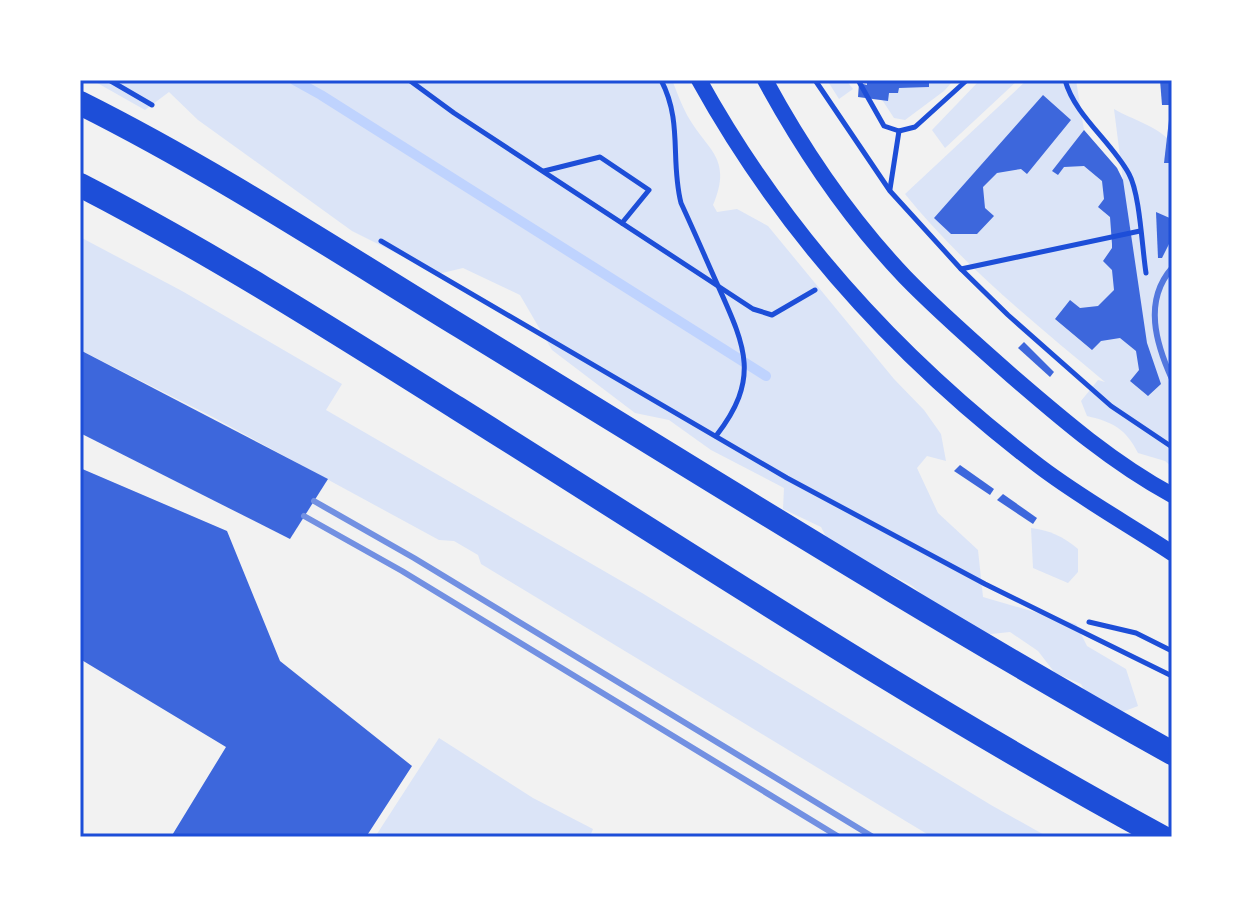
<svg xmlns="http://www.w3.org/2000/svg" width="1252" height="917" viewBox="0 0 1252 917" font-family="'Roboto Condensed',sans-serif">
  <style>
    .green { fill: #dbe4f7 }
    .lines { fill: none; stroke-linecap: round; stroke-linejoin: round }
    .stream { stroke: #bfd3fe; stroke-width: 10 }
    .building { fill: #3d67dc }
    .path { stroke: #1d4ed8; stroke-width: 5 }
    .service { stroke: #5277de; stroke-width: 6 }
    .secondary { stroke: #1d4ed8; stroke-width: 16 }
    .motorway { stroke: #1d4ed8; stroke-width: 24 }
    .rail { stroke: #7290e2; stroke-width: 6 }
    .neatline { fill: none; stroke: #1d4ed8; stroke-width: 3 }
  </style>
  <rect width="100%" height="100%" fill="#f2f2f2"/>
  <!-- green -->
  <g class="green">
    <path d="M92,80H672C677,92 681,104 687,115C707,151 733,157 713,205L717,212L737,209L768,226L894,379L924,410L941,434L946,461L927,456L917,468L938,513L978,550L983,597L1076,624L1087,646L1126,669L1138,706L1117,714L1092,705L1081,684L1055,673L1038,651L1010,632L991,634L968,632L911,585L882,570L834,552L821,527L783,509L784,488L711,450L669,420L635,413L552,350L520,295L463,268L438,274L352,231L198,120L169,92L145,110Z"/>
    <polygon points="827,80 846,80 853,89 839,99"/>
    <polygon points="929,80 954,80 944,91 905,120 894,118 875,89 929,87"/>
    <polygon points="980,80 1018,80 945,148 932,130"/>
    <path d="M1027,80H1076L1084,130L1117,168L1123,180L1114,109C1133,120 1155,125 1170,141L1172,467L1165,461L1138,453C1126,429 1113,422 1087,416L1081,401L1098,380L1105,382C1035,323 963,266 905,194Z"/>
    <polygon points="80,237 182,291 342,384 326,410 642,593 991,805 1048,837 932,837 481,564 478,555 454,541 439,540 209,415 80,350"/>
    <path d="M1031,528C1049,530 1064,537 1078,549V572L1068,583L1033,568Z"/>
    <polygon points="439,738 533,798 593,829 591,834 595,837 375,837"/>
  </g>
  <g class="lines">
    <!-- stream -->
    <polyline class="stream" points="294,80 321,95 766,376"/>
  </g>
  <!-- building -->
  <g class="building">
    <polygon points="867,80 929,80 929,87 899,88 898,93 889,93 888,101 858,97 859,83 867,85"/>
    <polygon points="1160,80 1172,80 1172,105 1162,105"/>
    <polygon points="1043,95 1071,120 1027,174 1021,169 997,173 983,187 985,208 994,216 977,234 951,234 934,218"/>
    <polygon points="1170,111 1172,111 1172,163 1164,163"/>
    <polygon points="1084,130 1117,168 1123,180 1147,343 1161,384 1148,396 1130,381 1139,370 1136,351 1120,338 1101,341 1092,350 1055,319 1070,300 1080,308 1098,306 1114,290 1112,270 1103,261 1112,248 1112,244 1110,217 1098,207 1104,199 1102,181 1084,166 1064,167 1058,175 1052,171"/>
    <polygon points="1156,212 1172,219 1172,238 1162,258 1158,258"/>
    <polygon points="1024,342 1054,372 1050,377 1018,348"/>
    <polygon points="80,350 328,479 290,539 80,433"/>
    <polygon points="960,465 994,489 990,495 954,471"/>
    <polygon points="80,468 227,531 280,661 412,766 366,837 171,837 226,747 80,659"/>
    <polygon points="1003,494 1037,518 1033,524 997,500"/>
  </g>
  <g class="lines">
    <!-- path -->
    <g class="path">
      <polyline points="109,80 152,105"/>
      <polyline points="409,80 454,113 753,309 772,315 815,290"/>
      <path d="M661,80C683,122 670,160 681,203C694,231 706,259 719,288C746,348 760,379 716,436"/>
      <polyline points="815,80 890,191 961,269 1008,315 1111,406 1172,447"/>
      <polyline points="858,80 884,126 899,131 915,127 967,80"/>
      <path d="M1065,80C1075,116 1111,141 1129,174C1140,194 1142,248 1146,273"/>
      <polyline points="544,171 600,157 649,190 622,223"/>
      <polyline points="890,189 899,131"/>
      <polyline points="381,241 787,478 985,584 1172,676"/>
      <polyline points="961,269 1140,231"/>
      <polyline points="1089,622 1136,633 1172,651"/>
    </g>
    <!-- service -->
    <path class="service" d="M1172,268C1143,301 1156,344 1172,379"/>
    <!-- secondary -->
    <g class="secondary">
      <path d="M699,80C783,232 901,361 1039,466C1081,498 1128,524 1172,553"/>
      <path d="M765,80C803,150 850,219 905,277C939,312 976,344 1012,376C1063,420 1113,463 1172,495"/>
    </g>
    <!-- motorway -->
    <g class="motorway">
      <path d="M80,103C212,169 334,249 460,326C696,470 930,618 1172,753"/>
      <path d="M80,185C210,252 333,330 457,408C690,554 920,706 1162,837"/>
    </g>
    <!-- rail -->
    <g class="rail">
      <polyline points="314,501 414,558 873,837"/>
      <polyline points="304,516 402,571 839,837"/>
    </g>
  </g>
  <!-- border -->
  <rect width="1252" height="917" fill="none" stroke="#ffffff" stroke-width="164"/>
  <rect x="82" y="82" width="1088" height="753" class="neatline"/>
</svg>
